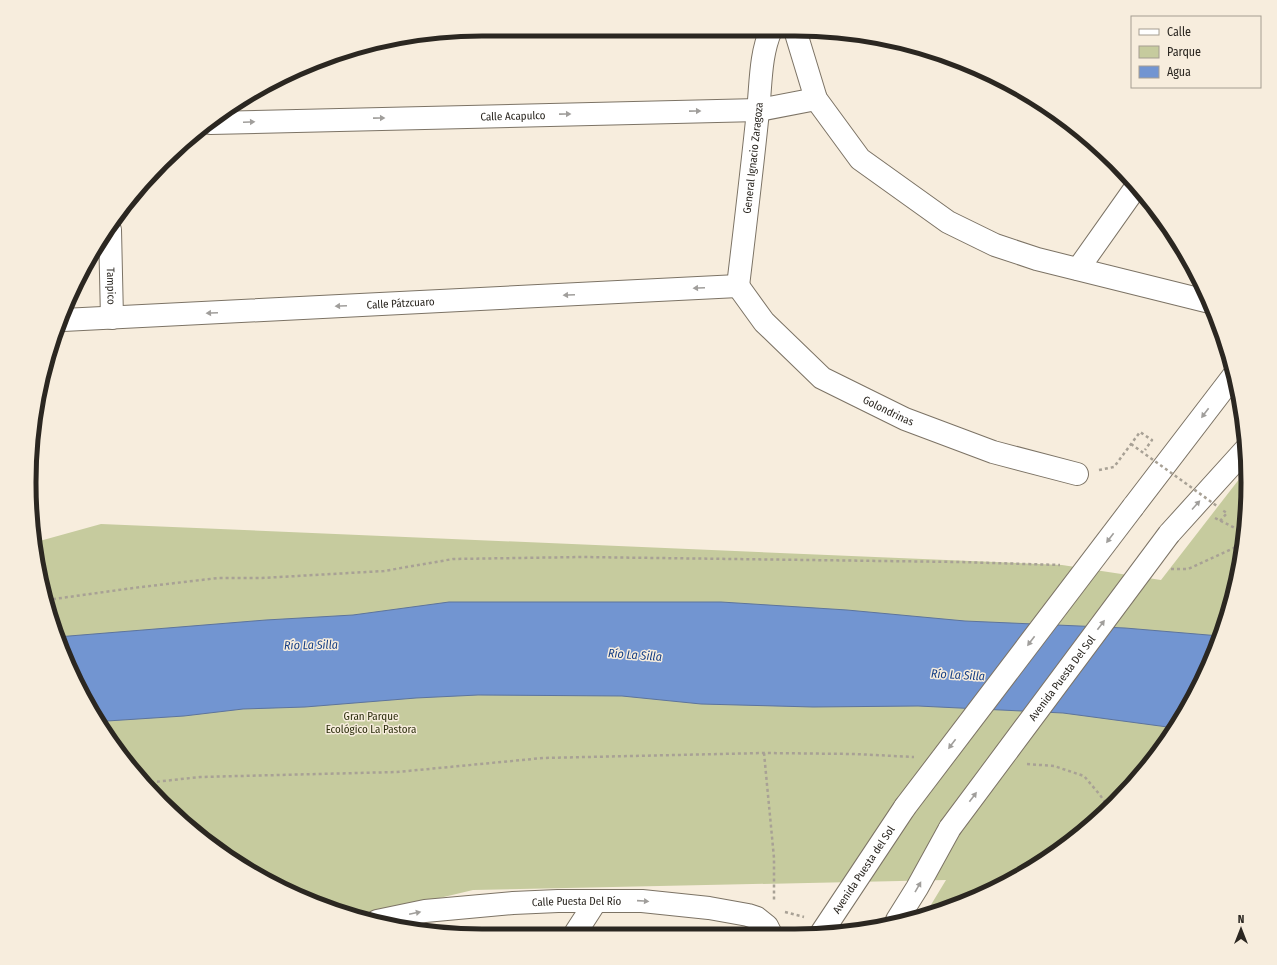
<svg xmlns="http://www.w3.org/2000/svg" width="1277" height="965" viewBox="0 0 1277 965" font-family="'Fira Sans Condensed',sans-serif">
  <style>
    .park { fill: #c6cb9e }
    .water { fill: #7295d1; stroke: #5d749c }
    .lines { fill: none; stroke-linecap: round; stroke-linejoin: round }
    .minor-casing { stroke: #7c7365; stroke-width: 24 }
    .major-casing { stroke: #7c7365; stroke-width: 24 }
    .path { stroke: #a8a195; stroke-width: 2.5; stroke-dasharray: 3 3; stroke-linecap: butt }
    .minor { stroke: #fff; stroke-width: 22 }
    .major { stroke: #fff; stroke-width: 22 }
    .major-bridge-casing { stroke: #7c7365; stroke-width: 24; stroke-linecap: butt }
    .path-bridge { stroke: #a8a195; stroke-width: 2.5; stroke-dasharray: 3 3; stroke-linecap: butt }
    .major-bridge { stroke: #fff; stroke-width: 22 }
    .oneway { fill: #a09e9b }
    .labels { text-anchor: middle; stroke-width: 3; stroke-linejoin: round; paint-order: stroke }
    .street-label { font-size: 11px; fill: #2b2721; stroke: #f7eddd }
    .park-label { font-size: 11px; fill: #2d2f0e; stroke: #f7eddd }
    .water-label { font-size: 12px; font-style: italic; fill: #133d84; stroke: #f7eddd }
    .rim { fill: none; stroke: #2b2721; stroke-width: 5 }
  </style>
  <rect width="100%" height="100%" fill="#f7eddd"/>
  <!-- park -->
  <polygon class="park" points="1247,469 1248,482 1239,571 1214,656 1172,734 1115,803 1047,859 968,902 926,913 946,880 473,890 360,917 337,912 256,875 162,803 106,735 53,628 36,542 101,524 1062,565 1161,580"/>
  <!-- water -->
  <polygon class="water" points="449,602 721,602 847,610 965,621 1125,628 1220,636 1214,656 1175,728 1063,713 918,706 813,707 701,704 622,696 478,695 416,698 305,707 243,709 184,716 107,721 100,723 57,637 266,620 353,615"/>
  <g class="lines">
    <defs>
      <g id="minor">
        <polyline points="795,30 816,99 860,159 948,222 995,245 1037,259 1210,302"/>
        <path id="s1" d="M210,123L759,110L816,99"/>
        <path id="s2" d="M110,230L112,318"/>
        <polyline points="1078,269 1136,187"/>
        <path id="s3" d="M738,286L764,322L822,378L905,419L993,452L1077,474"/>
        <path id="s4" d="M738,286C745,228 752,169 758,111C761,84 760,55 771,30"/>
        <path id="s5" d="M63,320L738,286"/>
        <path id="s6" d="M377,921L425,911L513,903L558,901H642L709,908L748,915L757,918L767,926L770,932"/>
        <polyline points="576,932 596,901"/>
      </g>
      <g id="major">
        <polyline points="1133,507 1234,375"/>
        <polyline points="1169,534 1245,450"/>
        <polyline points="897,920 917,888 950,828"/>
        <path id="s7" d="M822,932L905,807"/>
      </g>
    </defs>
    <!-- minor casing -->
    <use href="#minor" class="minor-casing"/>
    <!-- major casing -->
    <use href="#major" class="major-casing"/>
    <!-- path -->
    <g class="path">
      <polyline points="1099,470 1114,467 1140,432 1152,440 1145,450"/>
      <polyline points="1215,518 1243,532"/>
      <polyline points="1220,521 1227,513 1222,510"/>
      <polyline points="1171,569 1188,569 1234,548 1242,539"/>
      <polyline points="47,600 133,588 218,578 262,578 384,571 453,559 582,557 959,562 1060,565"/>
      <polyline points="764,753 774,858 774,902"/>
      <polyline points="1027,764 1054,766 1084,776 1100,795 1109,808"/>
      <polyline points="145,783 200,777 397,772 543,758 764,753 855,754 914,757"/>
      <polyline points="785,912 804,917"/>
    </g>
    <!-- minor -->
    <use href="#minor" class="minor"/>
    <!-- major -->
    <use href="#major" class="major"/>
    <defs>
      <g id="major-bridge">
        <polyline points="905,807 1133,507"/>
        <path id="s8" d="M950,828L1169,534"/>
      </g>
    </defs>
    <!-- major-bridge casing -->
    <use href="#major-bridge" class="major-bridge-casing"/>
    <!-- path-bridge -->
    <polyline class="path-bridge" points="1131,444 1217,506"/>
    <!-- major-bridge -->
    <use href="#major-bridge" class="major-bridge"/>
  </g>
  <!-- one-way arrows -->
  <defs><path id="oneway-solid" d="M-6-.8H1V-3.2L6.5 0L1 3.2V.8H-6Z"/></defs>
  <g class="oneway">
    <use href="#oneway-solid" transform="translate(695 111) rotate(-1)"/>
    <use href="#oneway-solid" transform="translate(565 114) rotate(-1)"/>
    <use href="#oneway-solid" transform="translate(379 118) rotate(-1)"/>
    <use href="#oneway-solid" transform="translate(249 122) rotate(-2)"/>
    <use href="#oneway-solid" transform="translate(699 288) rotate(177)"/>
    <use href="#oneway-solid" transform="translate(569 295) rotate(177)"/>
    <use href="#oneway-solid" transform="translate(341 306) rotate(177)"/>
    <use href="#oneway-solid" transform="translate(212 313) rotate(177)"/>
    <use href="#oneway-solid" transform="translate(1205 413) rotate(127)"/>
    <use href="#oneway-solid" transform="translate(1196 505) rotate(-48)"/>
    <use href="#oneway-solid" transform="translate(1110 538) rotate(127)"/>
    <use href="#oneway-solid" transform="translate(1101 625) rotate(-53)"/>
    <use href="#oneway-solid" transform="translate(1031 641) rotate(127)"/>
    <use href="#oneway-solid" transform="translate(952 744) rotate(127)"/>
    <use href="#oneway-solid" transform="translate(973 797) rotate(-53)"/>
    <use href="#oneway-solid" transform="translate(918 887) rotate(-60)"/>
    <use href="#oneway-solid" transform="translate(643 901) rotate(4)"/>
    <use href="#oneway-solid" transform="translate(415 913) rotate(-12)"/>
  </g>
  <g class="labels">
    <!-- street labels -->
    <g class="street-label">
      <text dy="4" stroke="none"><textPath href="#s1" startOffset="303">Calle Acapulco</textPath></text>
      <text dy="4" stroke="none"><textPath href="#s4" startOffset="129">General Ignacio Zaragoza</textPath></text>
      <text dy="4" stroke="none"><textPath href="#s2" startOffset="56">Tampico</textPath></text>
      <text dy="4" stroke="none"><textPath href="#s5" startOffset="338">Calle Pátzcuaro</textPath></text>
      <text dy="4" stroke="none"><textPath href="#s3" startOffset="199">Golondrinas</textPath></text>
      <text dy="4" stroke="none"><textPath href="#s8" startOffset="187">Avenida Puesta Del Sol</textPath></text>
      <text dy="4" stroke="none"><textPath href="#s7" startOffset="75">Avenida Puesta del Sol</textPath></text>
      <text dy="4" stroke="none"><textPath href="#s6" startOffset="201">Calle Puesta Del Río</textPath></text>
    </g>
    <!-- park labels -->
    <g class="park-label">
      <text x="371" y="720">Gran Parque<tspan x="371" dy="13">Ecológico La Pastora</tspan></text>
    </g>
    <!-- water labels -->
    <g class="water-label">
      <text transform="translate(311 645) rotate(-1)" y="4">Río La Silla</text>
      <text transform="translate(635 655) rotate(4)" y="4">Río La Silla</text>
      <text transform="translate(958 675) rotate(3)" y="4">Río La Silla</text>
    </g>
  </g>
  <!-- crop -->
  <path d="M0 0H1277V965H0ZM482 36H795A446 446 0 0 1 1241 482V483A446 446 0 0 1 795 929H482A446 446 0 0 1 36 483V482A446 446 0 0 1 482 36Z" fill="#f7eddd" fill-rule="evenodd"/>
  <path class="rim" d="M482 36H795A446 446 0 0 1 1241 482V483A446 446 0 0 1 795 929H482A446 446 0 0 1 36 483V482A446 446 0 0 1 482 36Z"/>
  <!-- legend -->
  <rect x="1131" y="16" width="130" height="72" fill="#f7eddd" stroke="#a59e92"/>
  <rect x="1139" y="29" width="20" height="6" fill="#ffffff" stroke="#a59e92"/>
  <text x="1167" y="36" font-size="12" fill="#2b2721">Calle</text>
  <rect x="1139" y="46" width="20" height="12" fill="#c6cb9e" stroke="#a59e92"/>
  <text x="1167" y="56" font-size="12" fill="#2b2721">Parque</text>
  <rect x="1139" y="66" width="20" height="12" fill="#7295d1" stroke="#a59e92"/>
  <text x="1167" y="76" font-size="12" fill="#2b2721">Agua</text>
  <!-- north arrow -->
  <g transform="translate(1241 929)" stroke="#f7eddd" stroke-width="3" paint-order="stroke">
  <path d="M0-3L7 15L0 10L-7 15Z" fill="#2b2721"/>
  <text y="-6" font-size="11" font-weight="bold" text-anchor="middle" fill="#2b2721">N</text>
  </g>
</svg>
